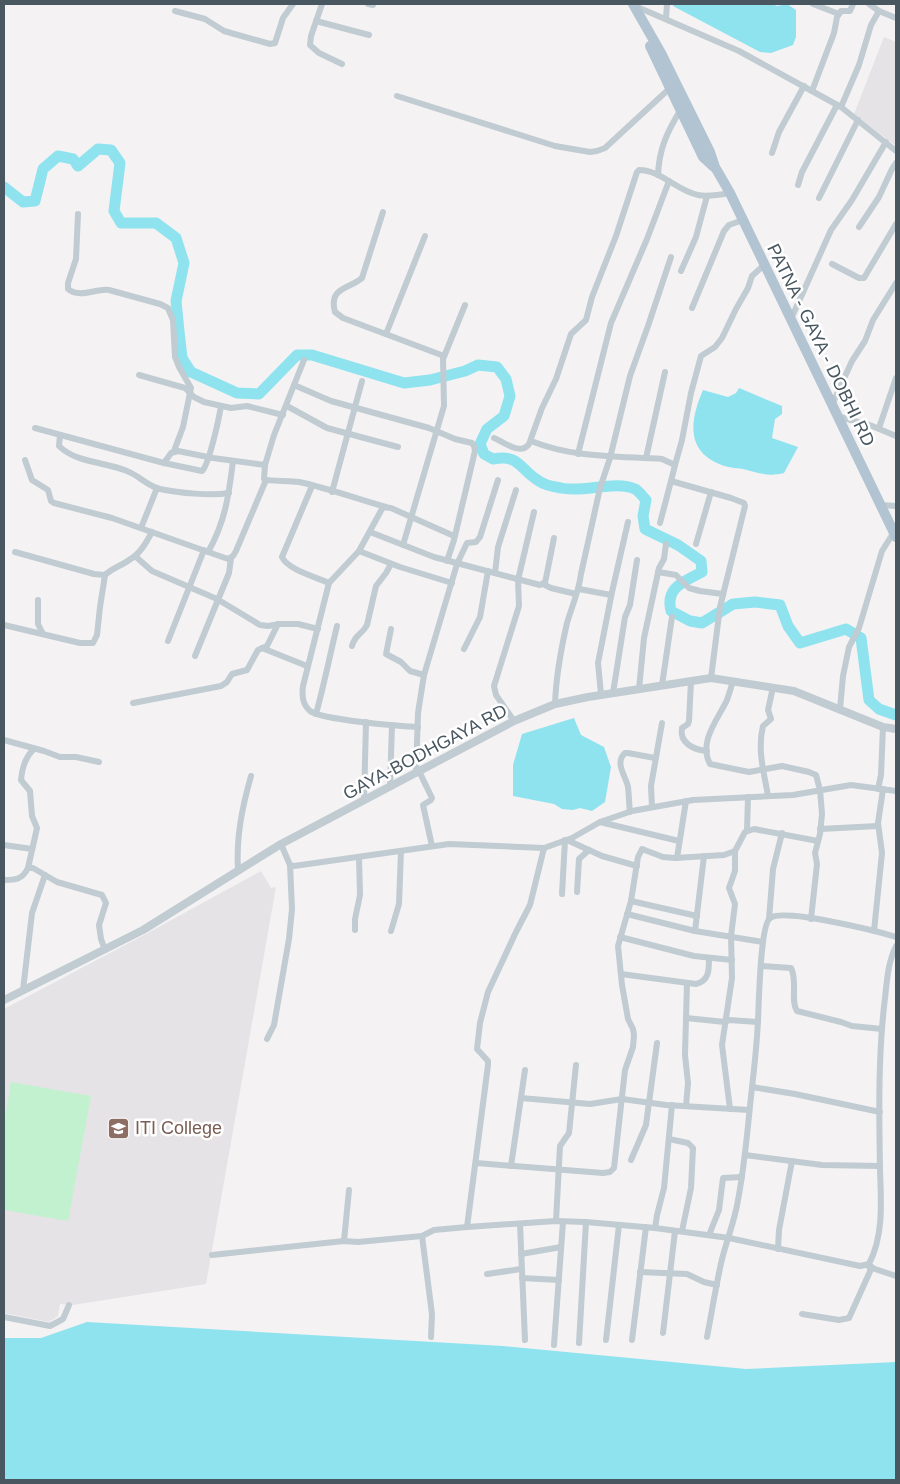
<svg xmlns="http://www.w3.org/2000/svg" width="900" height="1484" viewBox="0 0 900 1484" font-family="Arial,sans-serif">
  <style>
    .education { fill: #e5e3e5 }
    .green { fill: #c2f1d0 }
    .water { fill: #8ee3ef }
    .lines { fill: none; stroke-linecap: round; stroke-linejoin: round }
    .river { stroke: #8ee3ef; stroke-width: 11 }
    .minor { stroke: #c0cbd2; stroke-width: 6 }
    .tertiary { stroke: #c0cbd2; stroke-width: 8 }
    .primary { stroke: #b2c4d1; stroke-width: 10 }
    .labels { text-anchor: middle; stroke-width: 5; stroke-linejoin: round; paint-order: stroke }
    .street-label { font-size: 18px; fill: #495761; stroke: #fff }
    .education-label { font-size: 18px; fill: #785e54; stroke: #fff; text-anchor: start }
  </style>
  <rect width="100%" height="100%" fill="#f4f2f3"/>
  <!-- education -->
  <g class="education">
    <polygon points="884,37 896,42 896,146 854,114"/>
    <polygon points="261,871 271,888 276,887 206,1284 73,1305 60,1304 58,1316 49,1322 4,1313 4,1009 144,935"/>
  </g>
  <!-- green -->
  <polygon class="green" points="11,1082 91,1096 68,1221 4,1210 4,1125"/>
  <!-- water -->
  <g class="water">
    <polygon points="674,4 772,4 777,6 787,4 796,10 796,37 793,45 771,53 760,52 673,6"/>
    <path d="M739,388L782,406V414L775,419L772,438L798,447L784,473C768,477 759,473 743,469C735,468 724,467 717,463C685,448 691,418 703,390L728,397L736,393Z"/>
    <polygon points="574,718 581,735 604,747 611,767 605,802 592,811 580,808 573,810 562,809 554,804 513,796 513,765 522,734"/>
    <polygon points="87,1322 503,1346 746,1369 896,1362 896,1480 4,1480 4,1338 41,1338"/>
  </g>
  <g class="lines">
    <!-- river -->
    <path class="river" d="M4,187L23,202L35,201L43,169L58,156L73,159L78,166L98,149L111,150L120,163L114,211L121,223H156L176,238L184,263L176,301L179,331L182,358L191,372L237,393L259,394L297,355H312L404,383L430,380L465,371L478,365L497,367L506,379L510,396L504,416L487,429L480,444L484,454L493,459C520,454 519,469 539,481C544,485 555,487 561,488C583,493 616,480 635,489C639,491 643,497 646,500L643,516L645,529L678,545L701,561L702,572C684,582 665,587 671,611L690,621L702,623L733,604L755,602L780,605L788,626L800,643L846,629L861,638L869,700L879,709L896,715"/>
    <!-- minor -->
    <g class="minor">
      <polyline points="322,4 311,36 310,45 319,53 342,64"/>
      <polyline points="368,4 373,5"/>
      <polyline points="813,4 839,14"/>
      <polyline points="635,6 739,51 841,107 896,151"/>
      <polyline points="175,11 205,19 224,31 270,44 275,43 283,18 293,4"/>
      <polyline points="879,11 896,18"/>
      <polyline points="666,18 667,4"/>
      <polyline points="316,21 369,35"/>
      <polyline points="812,91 834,33 837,17 841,11 850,11 853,4"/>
      <polyline points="397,96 555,146 590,152 597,151 605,148 670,88"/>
      <polyline points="841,107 859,65 871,25 879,11 869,4"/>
      <polyline points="772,153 779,132 804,86"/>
      <path d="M658,175C659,149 667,132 681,109"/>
      <polyline points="798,185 802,172 837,105"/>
      <polyline points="819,198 858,120"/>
      <path d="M383,212L362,278C350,289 328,287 335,312L343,318L444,356"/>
      <path d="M78,214L76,259L68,283V289C80,299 96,288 109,290L160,304L168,308L173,320L175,357L179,367L191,388L183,427L174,451"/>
      <polyline points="859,227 879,197 892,169 896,163"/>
      <polyline points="832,264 859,278 864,278 896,224"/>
      <polyline points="681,271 696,237 707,196"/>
      <polyline points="692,308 724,231 729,225 743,220"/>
      <polyline points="791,319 831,230 852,200 886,142"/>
      <polyline points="386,334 425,236"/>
      <path d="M304,360L274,435L265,465L264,479C269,482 290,480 299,482C328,488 357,499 386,507"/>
      <polyline points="139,375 185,388 194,397 204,402 231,408 247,406 283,415"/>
      <polyline points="294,385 331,401 429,428 455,439 472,443 474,446 475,451 454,540 447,561"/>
      <polyline points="832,405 852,361 865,341 873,320 896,283"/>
      <polyline points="287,406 327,428 398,447"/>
      <polyline points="837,416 872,426 896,436"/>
      <path d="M35,428L164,463L202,471C209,465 219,418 221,406"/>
      <polyline points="879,428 896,378"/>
      <path d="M60,435L59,446C76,463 106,462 127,471C138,475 149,487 160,489C179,493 211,496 229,493"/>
      <path d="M494,438C504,442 521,456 529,444L542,408L556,379L571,334L586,320L592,297L616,236L637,172L639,170C661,170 677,191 698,195C708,197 719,195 730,193"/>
      <path d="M531,441C573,458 617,456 662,459L675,465L671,481L731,498L744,503L745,506L720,607L711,678"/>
      <polyline points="578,454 611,323 647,239 669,181"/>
      <polyline points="646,458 665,372"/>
      <polyline points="25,460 32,480 48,490 51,501 54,503 112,518 228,559 233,556 236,551 266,480"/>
      <polyline points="164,463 171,453 178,451 213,458 265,465"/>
      <polyline points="675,465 682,440 691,393 701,356 715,347 722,338 736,309 748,288 752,276 764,265"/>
      <path d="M312,486L282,557C288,570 316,577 329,583"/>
      <polyline points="332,492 362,381"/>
      <polyline points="881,505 896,506"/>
      <polyline points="660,523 671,481"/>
      <polyline points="141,528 157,488"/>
      <polyline points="370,532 434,557 540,585 545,582 546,578 554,538"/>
      <polyline points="696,544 711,492"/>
      <polyline points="403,545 444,406 443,359 465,305"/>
      <polyline points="359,551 400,567 452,583"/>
      <path d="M15,552L94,574L105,575C112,568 121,566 129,560C140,554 146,543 152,532"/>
      <path d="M208,552C225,523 229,494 233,461"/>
      <polyline points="135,556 152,571 217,599 260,625 268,626 280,624 298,624 318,629"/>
      <polyline points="658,572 676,575 689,588 700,591 723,594"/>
      <polyline points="495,573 498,547 516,490"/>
      <polyline points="543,584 551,588 576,594"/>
      <polyline points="579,589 611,595"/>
      <polyline points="38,600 38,624 43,634"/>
      <polyline points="4,625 80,643 93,643 97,635 100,607 105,575"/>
      <polyline points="391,629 386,654 401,662 410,671 424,675"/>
      <polyline points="168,641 204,550"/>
      <path d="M352,646C355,634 362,635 367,625L376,586L386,573L391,564"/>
      <polyline points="262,648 307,666"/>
      <polyline points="464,649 480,617 488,571"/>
      <polyline points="195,656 229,573 231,558"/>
      <path d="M691,681L689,721L688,724L682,728C679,743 694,750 707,751"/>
      <path d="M733,681C731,688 729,694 727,700C718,719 698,742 710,764L749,772L782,766L809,772L816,775L820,790L822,814L820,834L815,853L817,864L811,919"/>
      <polyline points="662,685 672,617"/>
      <polyline points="639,689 644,638 659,568 664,559 666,544"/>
      <polyline points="613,693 625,617 630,605 637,560"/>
      <polyline points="601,694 598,663 612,592 628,522"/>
      <polyline points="133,703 221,686 227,682 232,674 247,670 258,650 267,646 278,624"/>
      <path d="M555,704C556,677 561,649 567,623C572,606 579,591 581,574L600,488L610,458L630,376L648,326L671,257"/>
      <polyline points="840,709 843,676 849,647 859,628 882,551 894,532"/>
      <path d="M316,714C324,685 330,655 337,626"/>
      <polyline points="514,721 496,695 494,686 519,606 518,580 534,512"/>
      <path d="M418,727C399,726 322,720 310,711C302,704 302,695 303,686L329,583L359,551L383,507L391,508L454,536"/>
      <polyline points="4,740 44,751 60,757 76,757 99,762"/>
      <polyline points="419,771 432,798 431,800 423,805 432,846"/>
      <polyline points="416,773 418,713 424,675 457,564 467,543 476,542 480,537 498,480"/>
      <polyline points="390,787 392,725"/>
      <polyline points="878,789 881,775 883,727"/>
      <path d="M768,796C764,772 757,750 763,726L771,719L768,710L773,687"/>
      <polyline points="364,801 366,722"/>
      <polyline points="652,807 651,786 662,723"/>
      <path d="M630,812C629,804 629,795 628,787C626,776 614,763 625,753H628L655,758"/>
      <polyline points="600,822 679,841"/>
      <polyline points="820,829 878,826"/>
      <polyline points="747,830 748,797"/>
      <polyline points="567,840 602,856 637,866"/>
      <polyline points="281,844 290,865 294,866 449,844 544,848"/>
      <polyline points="4,845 32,849"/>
      <polyline points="677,858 686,801"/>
      <path d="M28,868L37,828L32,816L30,791L21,780C22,768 25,757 34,749"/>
      <path d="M238,870C236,837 242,808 251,776"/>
      <path d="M4,880C15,880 22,880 28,868H33L57,882L102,895L106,903L99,925L101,939L105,950"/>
      <polyline points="577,892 579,859 589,850"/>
      <polyline points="562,894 565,840"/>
      <polyline points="631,901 697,916"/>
      <polyline points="627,914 695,931 763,942"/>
      <polyline points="769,919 773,869 782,833"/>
      <polyline points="355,930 355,919 360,895 359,857"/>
      <polyline points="391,931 399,904 401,851"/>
      <polyline points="695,931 704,856"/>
      <polyline points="874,931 882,853 878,823 883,789"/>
      <polyline points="620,937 694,956 732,960"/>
      <path d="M761,966L791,968C798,981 790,1001 797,1011L841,1022L852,1026L882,1029"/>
      <path d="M621,974L696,984C709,981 709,970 709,959"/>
      <polyline points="23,990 32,913 45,875"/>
      <polyline points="686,1018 725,1022 729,1020 758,1022"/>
      <polyline points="267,1039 274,1025 289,939 292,909 290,865"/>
      <polyline points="752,1087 795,1094 880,1112"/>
      <polyline points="521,1098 590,1104 622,1099 666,1105 749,1110"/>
      <polyline points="686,1106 688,1083 685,1055 687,983"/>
      <polyline points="730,1109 722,1045 732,978 731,936 735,904 729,888 735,871 735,851"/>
      <polyline points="669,1139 688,1143 693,1148 691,1188 682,1231"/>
      <polyline points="745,1155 822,1165 880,1166"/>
      <polyline points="631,1160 646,1125 657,1043"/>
      <polyline points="476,1163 603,1173 610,1172 614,1168 625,1070 633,1047 634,1035 633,1029 628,1019 622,985 618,946 631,901 638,857 642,849 663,857 675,858 724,855 735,851 745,832 754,829 818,841"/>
      <polyline points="511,1166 525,1070"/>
      <polyline points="556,1221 560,1146 569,1133 576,1065"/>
      <polyline points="520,1224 525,1340"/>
      <polyline points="467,1227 488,1065 488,1061 477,1049 480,1023 488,992 516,932 530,905 544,848 572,838 600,822 632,811 693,800 793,795 851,785 896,791"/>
      <polyline points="655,1228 657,1215 664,1188 672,1105"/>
      <polyline points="709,1235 719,1210 723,1178 742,1177"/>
      <polyline points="422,1236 432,1314 431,1337"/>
      <polyline points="344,1241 349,1190"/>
      <polyline points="778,1249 779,1230 792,1161"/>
      <polyline points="521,1254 561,1247"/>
      <path d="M212,1255L344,1241L358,1242L422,1236L434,1230L467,1227L556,1221L586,1222L655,1228L729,1238L860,1266L869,1264C884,1235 881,1201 880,1170C879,1113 878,1054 885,998C887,980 888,962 896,946"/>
      <polyline points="869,1267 896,1276"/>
      <polyline points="640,1272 687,1274 704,1282 717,1285"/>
      <polyline points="487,1274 521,1269"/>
      <polyline points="522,1278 559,1280"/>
      <polyline points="802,1314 839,1320 849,1318 872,1267"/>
      <polyline points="4,1317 50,1326 63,1319 69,1305"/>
      <polyline points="663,1333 675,1231"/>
      <path d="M707,1337C712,1311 716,1285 722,1259C727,1239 735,1220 738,1200C744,1169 747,1137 750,1106C753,1077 757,1048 758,1019C759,1004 760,926 770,918C784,908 877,931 896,937"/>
      <polyline points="606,1340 619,1225"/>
      <polyline points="632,1340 646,1227"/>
      <polyline points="579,1343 586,1222"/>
      <polyline points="554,1345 563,1222"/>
    </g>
    <!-- tertiary -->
    <polyline class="tertiary" points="4,1000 143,930 281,844 514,721 555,704 588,697 711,678 794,691 883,727 896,729"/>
    <!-- primary -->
    <g class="primary">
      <polyline points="633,4 661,53 710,152 715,167 730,193 896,537"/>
      <polyline points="650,46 703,157 714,167"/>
    </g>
  </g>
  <!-- icons -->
  <defs>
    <symbol id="school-square" viewBox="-11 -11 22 22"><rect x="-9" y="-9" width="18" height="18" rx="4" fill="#8d6e63" stroke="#fff"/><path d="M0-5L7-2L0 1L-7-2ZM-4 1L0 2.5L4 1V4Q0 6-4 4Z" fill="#fff"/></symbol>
  </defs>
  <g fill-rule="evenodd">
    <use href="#school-square" x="106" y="1116" width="25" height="25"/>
  </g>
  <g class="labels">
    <!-- street labels -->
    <g class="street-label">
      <text transform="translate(821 345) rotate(64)" y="6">PATNA - GAYA - DOBHI RD</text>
      <text transform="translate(425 752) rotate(-28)" y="6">GAYA-BODHGAYA RD</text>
    </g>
    <!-- education labels -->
    <g class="education-label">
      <text x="135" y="1134">ITI College</text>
    </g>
  </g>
  <!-- border -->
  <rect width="900" height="1484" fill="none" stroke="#495761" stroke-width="10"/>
</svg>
